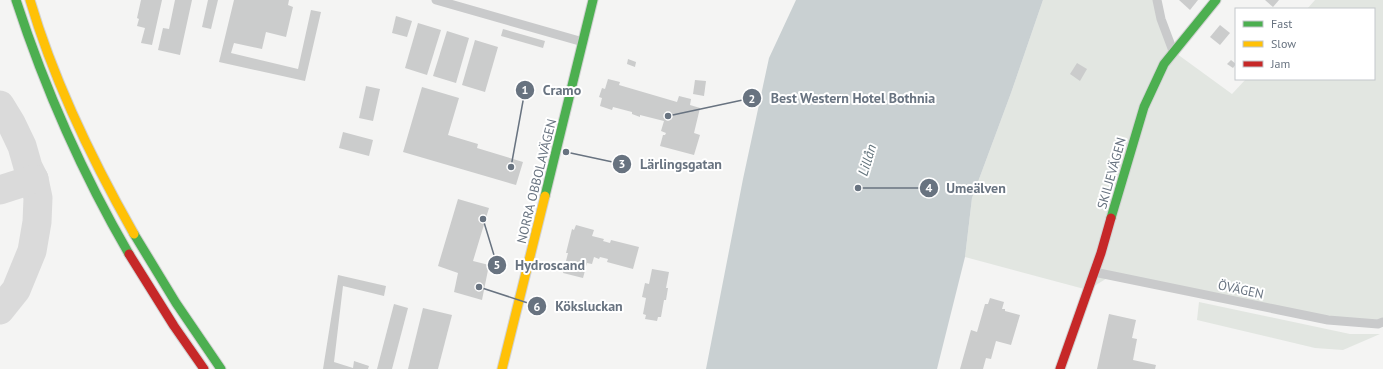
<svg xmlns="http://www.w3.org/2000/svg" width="1383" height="369" viewBox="0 0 1383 369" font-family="'PT Sans',sans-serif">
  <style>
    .green { fill: #e2e6e1 }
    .water { fill: #c9d0d2 }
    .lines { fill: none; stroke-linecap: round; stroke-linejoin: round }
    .taxiway { stroke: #dadada; stroke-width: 29 }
    .building { fill: #cbcccc }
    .fast-casing { stroke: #d1d2d2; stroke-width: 11 }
    .slow-casing { stroke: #d1d2d2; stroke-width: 11 }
    .jam-casing { stroke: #d1d2d2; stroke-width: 11 }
    .street { stroke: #c9cacb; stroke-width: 9 }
    .fast { stroke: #4caf50; stroke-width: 9 }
    .slow { stroke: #ffc107; stroke-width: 9 }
    .jam { stroke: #c62828; stroke-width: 9 }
    .labels { text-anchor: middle; stroke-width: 4; stroke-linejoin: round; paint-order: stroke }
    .street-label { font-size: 13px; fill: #687380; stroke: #fff }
    .water-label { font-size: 14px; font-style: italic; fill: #63747c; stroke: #fff }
    .leader { fill: none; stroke: #687380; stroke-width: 1.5 }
    .callout-dot { fill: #687380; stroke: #fff; stroke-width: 1.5 }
    .mark-label { font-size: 12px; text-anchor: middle; font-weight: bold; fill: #fff }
    .callout-label { font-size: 14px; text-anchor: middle; font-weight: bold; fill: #687380; stroke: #fff; stroke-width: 4; stroke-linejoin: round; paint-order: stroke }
  </style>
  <rect width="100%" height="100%" fill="#f4f4f3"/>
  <!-- green -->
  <g class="green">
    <polygon points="1043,0 1157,0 1173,51 1232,94 1246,79 1374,79 1374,9 1307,9 1315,0 1383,0 1383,322 1355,323 1112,275 1088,290 965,257 972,198 1011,93"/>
    <polygon points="1199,302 1350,334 1380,334 1343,350 1315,348 1197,320"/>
  </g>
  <!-- water -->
  <polygon class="water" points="796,0 1043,0 1011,93 972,198 965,257 937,369 706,369 743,179 769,58"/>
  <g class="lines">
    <!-- taxiway -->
    <g class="taxiway">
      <polyline points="0,105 11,123 22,146 28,167 34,179 38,198 37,222 32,251 16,290 0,310"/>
      <polyline points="0,190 34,179"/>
    </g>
  </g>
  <!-- building -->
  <g class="building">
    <polygon points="141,0 162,0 152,45 141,43 145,28 137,26 139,19 137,18"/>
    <polygon points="175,0 192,0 180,55 158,50 163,28 169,29"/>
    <polygon points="208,0 218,0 211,29 202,27"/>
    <polygon points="234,0 289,0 288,5 293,7 286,37 266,32 262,49 234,43 231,53 298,69 311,10 321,12 305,81 219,62"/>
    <polygon points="1179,0 1198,0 1190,10"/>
    <polygon points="1265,0 1279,0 1273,7"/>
    <polygon points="396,16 412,21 407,37 392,33"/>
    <polygon points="418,23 441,30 427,75 405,68"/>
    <polygon points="1220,25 1230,33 1220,45 1210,37"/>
    <polygon points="503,29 545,41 543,48 501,36"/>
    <polygon points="447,31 469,38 456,83 433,76"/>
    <polygon points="475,40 498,47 485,92 462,85"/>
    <polygon points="628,59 636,62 635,67 627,64"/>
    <polygon points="1231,60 1236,64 1233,68 1227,64"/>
    <polygon points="1077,63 1087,69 1080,81 1070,74"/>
    <polygon points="608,79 620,82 619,85 677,102 679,96 691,99 690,105 700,108 694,133 700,135 694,155 660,146 663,135 665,135 666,133 661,131 664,121 640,115 640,117 632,114 632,112 613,107 612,110 600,106 602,98 599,97 602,88 605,89"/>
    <polygon points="695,80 706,81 704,96 693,94"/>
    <polygon points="366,86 380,89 373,121 359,118"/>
    <polygon points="422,87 459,98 448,135 478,144 477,148 523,162 516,185 403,152"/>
    <polygon points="343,132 373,140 369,156 339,148"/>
    <polygon points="458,199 489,208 473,261 489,265 482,300 454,292 458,273 438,266"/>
    <polygon points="576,225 594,230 592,236 604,239 603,241 610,243 611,240 639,247 633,269 607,262 608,259 600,257 599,259 594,257 592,264 587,263 583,278 563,273 568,253 566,253 572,229 574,230"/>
    <polygon points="652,269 669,272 666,288 668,288 666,300 664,300 661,317 658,317 657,321 645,319 646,315 643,314 646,298 642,297 645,283 649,284"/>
    <polygon points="338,275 386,286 384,296 343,286 334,362 353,368 354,361 369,366 368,369 323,369"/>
    <polygon points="990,298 1004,302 1002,309 1005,309 1005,311 1020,315 1011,345 996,341 991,359 986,358 983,369 960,369 971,330 977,332 985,304 988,304"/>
    <polygon points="394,304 408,308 392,369 377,369"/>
    <polygon points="423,308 452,315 438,369 408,369"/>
    <polygon points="1109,314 1136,320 1132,338 1137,339 1133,360 1156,365 1155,369 1097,369"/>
  </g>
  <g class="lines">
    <defs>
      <g id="fast">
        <path d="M16,0C45,89 82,173 129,254"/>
        <polyline points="545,196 593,0"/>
        <polyline points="1111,218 1144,107 1164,64 1216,0"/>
        <polyline points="134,234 176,303 221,369"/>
      </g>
      <g id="slow">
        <path d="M30,0C54,82 92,160 134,234"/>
        <polyline points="502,369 545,196"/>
      </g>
      <g id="jam">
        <polyline points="129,254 174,326 204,369"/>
        <polyline points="1060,369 1101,253 1111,218"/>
      </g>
    </defs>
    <!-- fast casing -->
    <use href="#fast" class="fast-casing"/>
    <!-- slow casing -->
    <use href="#slow" class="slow-casing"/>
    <!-- jam casing -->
    <use href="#jam" class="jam-casing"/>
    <!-- street -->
    <g class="street">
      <polyline points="436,0 583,42"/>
      <polyline points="1157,0 1161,19 1173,51"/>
      <polyline points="1094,272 1328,320 1378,324 1383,322"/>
    </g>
    <!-- fast -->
    <use href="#fast" class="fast"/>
    <!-- slow -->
    <use href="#slow" class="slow"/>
    <!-- jam -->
    <use href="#jam" class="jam"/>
  </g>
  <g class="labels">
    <!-- street labels -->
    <g class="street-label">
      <text transform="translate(1111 173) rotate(-74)" y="5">SKILJEVÄGEN</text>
      <text transform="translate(536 181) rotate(-76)" y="5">NORRA OBBOLAVÄGEN</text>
      <text transform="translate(1241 289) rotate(12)" y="5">ÖVÄGEN</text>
    </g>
    <!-- water labels -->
    <g class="water-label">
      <text transform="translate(867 160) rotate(-73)" y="5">Lillån</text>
    </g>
  </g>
  <!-- callouts -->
  <path class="leader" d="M511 167L525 90M668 116L752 98M566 152L622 164M858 188L929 188M483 219L497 265M479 287L537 306"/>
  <g class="callout-dot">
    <circle cx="511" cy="167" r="4"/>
    <circle cx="668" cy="116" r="4"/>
    <circle cx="566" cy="152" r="4"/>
    <circle cx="858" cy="188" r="4"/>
    <circle cx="483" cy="219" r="4"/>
    <circle cx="479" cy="287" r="4"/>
    <circle cx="525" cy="90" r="10"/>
    <circle cx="752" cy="98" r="10"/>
    <circle cx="622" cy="164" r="10"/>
    <circle cx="929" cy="188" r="10"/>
    <circle cx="497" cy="265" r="10"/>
    <circle cx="537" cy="306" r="10"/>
  </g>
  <g class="mark-label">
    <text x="525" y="94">1</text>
    <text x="752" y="103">2</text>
    <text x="622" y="168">3</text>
    <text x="929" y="192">4</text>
    <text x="497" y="269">5</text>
    <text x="537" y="311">6</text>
  </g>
  <g class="callout-label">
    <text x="562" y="95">Cramo</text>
    <text x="853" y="103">Best Western Hotel Bothnia</text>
    <text x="681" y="169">Lärlingsgatan</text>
    <text x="976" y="193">Umeälven</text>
    <text x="550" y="270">Hydroscand</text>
    <text x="589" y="311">Köksluckan</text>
  </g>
  <!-- legend -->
  <rect x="1235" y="8" width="140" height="72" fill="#ffffff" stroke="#c3c7cc"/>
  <rect x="1243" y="21" width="20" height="6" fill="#4caf50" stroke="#c3c7cc"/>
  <text x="1271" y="28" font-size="12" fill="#687380">Fast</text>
  <rect x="1243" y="41" width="20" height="6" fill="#ffc107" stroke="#c3c7cc"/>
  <text x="1271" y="48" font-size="12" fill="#687380">Slow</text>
  <rect x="1243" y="61" width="20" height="6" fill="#c62828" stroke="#c3c7cc"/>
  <text x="1271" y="68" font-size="12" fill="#687380">Jam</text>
</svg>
